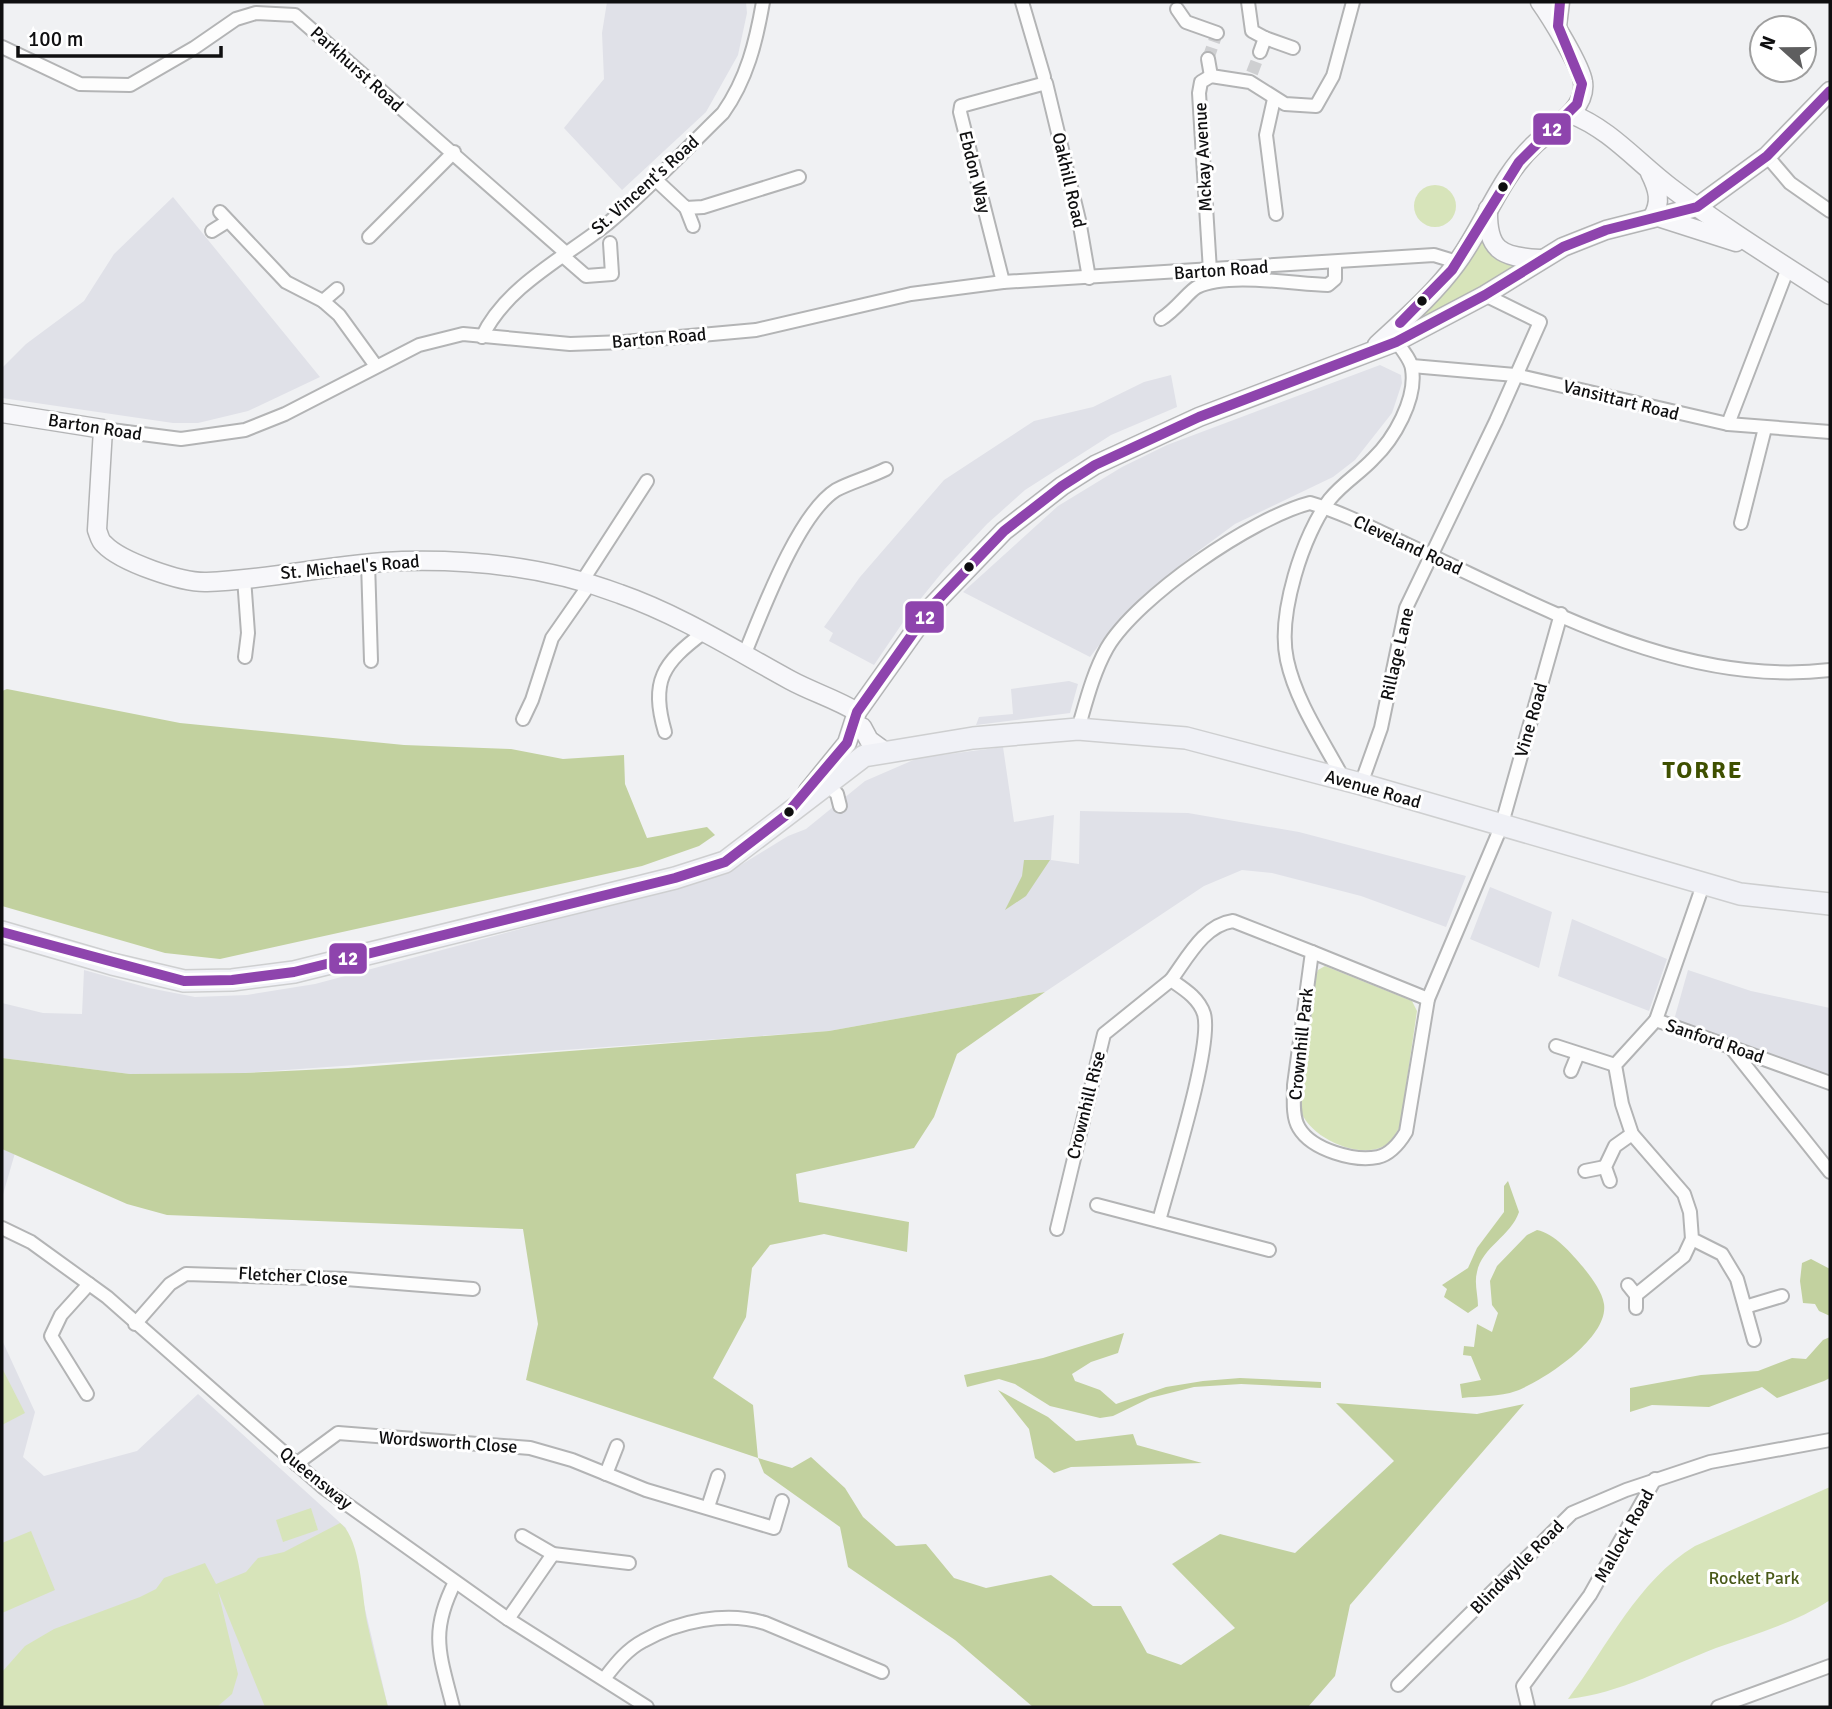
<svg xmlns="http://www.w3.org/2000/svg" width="1832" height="1709" viewBox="0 0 1832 1709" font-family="Signika,sans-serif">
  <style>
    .built { fill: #e0e1e8 }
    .green { fill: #d7e4ba }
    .forest { fill: #c2d19f }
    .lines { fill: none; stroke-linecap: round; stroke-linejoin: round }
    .street-tunnel { stroke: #cecfd1; stroke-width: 12; stroke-dasharray: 12 6; stroke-linecap: butt }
    .street-casing { stroke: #b3b4b5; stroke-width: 16 }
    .secondary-casing { stroke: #b3b4b5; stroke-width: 21 }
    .primary-casing { stroke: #cecfd0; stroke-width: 24 }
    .street { stroke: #fdfdfd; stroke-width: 12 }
    .secondary { stroke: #f7f7fa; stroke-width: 18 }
    .primary { stroke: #f0f1f6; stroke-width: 21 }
    .bus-1-casing { stroke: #fff; stroke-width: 16 }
    .bus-1 { stroke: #8e44ad; stroke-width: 10 }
    .bus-dot { fill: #0f0f10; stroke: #fff; stroke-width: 2.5 }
    .labels { text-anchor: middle; stroke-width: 6; stroke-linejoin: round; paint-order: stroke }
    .street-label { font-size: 18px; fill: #0f0f10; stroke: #fff }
    .park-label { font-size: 18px; fill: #495919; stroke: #fff }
    .district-label { font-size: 24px; font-weight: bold; letter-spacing: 2px; fill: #3f5000; stroke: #fff }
    .line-badge { stroke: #fff; stroke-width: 2.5 }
    .badge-label { font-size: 19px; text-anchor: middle; font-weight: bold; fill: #fff }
  </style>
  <rect width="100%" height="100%" fill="#f0f1f3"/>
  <!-- built -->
  <g class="built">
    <polygon points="607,2 746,2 747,13 738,55 706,112 622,190 564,128 604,79 602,33"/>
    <polygon points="173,197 320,377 248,411 198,423 173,423 2,398 2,368 26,344 84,301 114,254"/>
    <polygon points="1380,365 1401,375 1402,383 1392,413 1355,460 1333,477 1235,524 1193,555 1145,594 1113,627 1090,657 963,592 1058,506 1122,467 1167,445"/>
    <polygon points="1171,375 1177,407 1111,435 1025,490 987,524 944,570 910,612 874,665 829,641 833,633 824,627 860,577 944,480 1034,421 1093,407 1144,382"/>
    <polygon points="1069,681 1078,684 1070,713 976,725 979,717 1013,714 1011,689"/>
    <polygon points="1003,747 1014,822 1054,815 1051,860 1079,864 1080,811 1188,813 1299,832 1466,876 1446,927 1361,896 1272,873 1242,870 1204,886 1045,992 829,1031 245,1073 130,1074 2,1058 2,1003 43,1013 82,1014 84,970 149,988 195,997 247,995 315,984 726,874 788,836 806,829 865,781 918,758"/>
    <polygon points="1490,887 1552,912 1539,968 1470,939"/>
    <polygon points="1572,919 1667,959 1649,1011 1558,976"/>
    <polygon points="1688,970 1751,991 1830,1008 1830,1079 1674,1020"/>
    <polygon points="2,1149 15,1153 2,1198"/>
    <polygon points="2,1340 35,1412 23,1457 44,1476 137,1451 198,1394 346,1528 388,1707 2,1707"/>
  </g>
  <!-- green -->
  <g class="green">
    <circle cx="1435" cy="206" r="21"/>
    <polygon points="1488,206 1494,246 1540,259 1396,342"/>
    <path d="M1325,966L1412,1001L1417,1011L1400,1127C1394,1135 1392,1143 1382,1147C1355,1159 1308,1136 1300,1109L1316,975L1318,970Z"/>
    <polygon points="2,1368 25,1413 2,1425"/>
    <path d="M1830,1487V1600C1795,1623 1755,1634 1716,1648C1669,1666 1619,1694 1568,1699C1607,1647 1638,1580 1695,1546Z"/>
    <polygon points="311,1508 318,1530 283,1542 276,1520"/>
    <path d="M340,1523C361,1538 362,1598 367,1622C373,1651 381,1679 388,1707H265L218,1591L238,1674L232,1694L217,1707H2V1672L25,1646L54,1629L140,1597L156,1589L164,1578L205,1563L216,1584L246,1572L258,1558L284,1552Z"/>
    <polygon points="31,1531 55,1590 2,1613 2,1543"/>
  </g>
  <!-- forest -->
  <g class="forest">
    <polygon points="7,689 180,723 404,745 511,749 563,759 624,755 625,784 647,838 707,827 715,835 699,846 642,866 220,959 165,953 2,906 2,691"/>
    <polygon points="1024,860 1050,860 1026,896 1005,910 1022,876"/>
    <polygon points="1045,992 957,1054 934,1117 914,1148 796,1174 799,1202 909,1222 907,1252 824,1234 770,1245 752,1268 746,1317 713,1378 753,1405 758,1458 792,1468 811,1457 845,1488 863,1517 896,1546 926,1544 954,1578 986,1588 1051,1575 1093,1606 1121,1606 1147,1653 1181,1665 1235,1628 1172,1564 1220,1534 1295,1553 1394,1461 1336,1403 1477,1414 1524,1404 1350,1605 1335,1676 1308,1707 1033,1707 955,1640 848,1567 840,1527 764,1473 758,1458 526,1380 538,1324 523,1229 167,1215 127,1204 2,1149 2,1058 130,1074 245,1073 348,1068 829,1031"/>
    <path d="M1508,1181L1519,1212C1511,1236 1482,1247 1477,1272C1474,1283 1478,1295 1478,1306L1468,1313L1444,1297L1447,1289L1442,1285L1468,1268L1477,1248L1504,1212V1186Z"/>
    <path d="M1537,1230C1554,1233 1572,1254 1583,1267C1591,1277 1602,1291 1604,1304C1609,1338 1543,1381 1516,1391C1500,1397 1479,1396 1462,1398L1460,1384L1481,1380L1471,1356L1463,1355L1464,1346L1474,1347L1477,1324L1492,1332L1498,1313L1492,1305L1490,1281L1497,1266L1527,1235Z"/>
    <polygon points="1811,1259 1830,1269 1830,1316 1819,1311 1815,1304 1803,1303 1800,1281 1802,1263"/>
    <polygon points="1124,1333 1118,1353 1091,1362 1072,1374 1075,1381 1100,1390 1116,1404 1166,1387 1203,1381 1240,1378 1321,1382 1321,1388 1241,1384 1194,1387 1150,1398 1113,1416 1100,1418 1050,1406 1015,1384 999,1379 967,1387 964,1375 1043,1358"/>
    <polygon points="1830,1337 1830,1378 1824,1381 1777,1398 1762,1387 1709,1407 1652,1405 1630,1412 1630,1388 1701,1375 1758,1371 1792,1358 1806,1359 1823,1340"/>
    <polygon points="998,1390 1048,1417 1076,1441 1133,1434 1137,1445 1202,1463 1071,1467 1054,1473 1035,1458 1029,1429"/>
  </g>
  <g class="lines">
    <!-- street-tunnel -->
    <g class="street-tunnel">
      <polyline points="1208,59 1217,33"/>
      <polyline points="1252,73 1260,52"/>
    </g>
    <defs>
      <g id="street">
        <polyline points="1022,2 1044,77"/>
        <polyline points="1248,2 1252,31 1265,38 1260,52"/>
        <polyline points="1177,9 1186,22 1217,33"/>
        <polyline points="1265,38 1293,48"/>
        <polyline points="2,47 80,84 130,85 194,48 236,19 256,13 295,15 566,253"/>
        <polyline points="1208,59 1211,76"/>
        <polyline points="1274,99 1266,135 1276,214"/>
        <polyline points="1767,156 1790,183 1830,211"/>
        <polyline points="656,180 686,208 703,207 799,177"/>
        <polyline points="686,208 693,226"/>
        <polyline points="220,212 286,282 323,301 339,315 376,366"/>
        <polyline points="212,231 228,221"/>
        <polyline points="369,237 454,152"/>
        <polyline points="563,256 586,276 612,274 610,243"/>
        <polyline points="1210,271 1199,93 1201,82 1211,76 1250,82 1285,104 1316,106 1333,76 1353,2"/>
        <polyline points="1003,282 960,112 961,106 1046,83 1079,220 1089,278"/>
        <polyline points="323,301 337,289"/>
        <path d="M1161,319C1176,310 1189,291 1197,287C1227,272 1294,284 1328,285L1335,279V263"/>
        <path d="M482,337C506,286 564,258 607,224C648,190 685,150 723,113C747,79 756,42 763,2"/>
        <polyline points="1412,366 1515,375 1728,424 1830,432"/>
        <polyline points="1728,424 1788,268"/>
        <polyline points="103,429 181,439 245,430 285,414 419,345 463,334 570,344 624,342 756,330 911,294 1003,282 1434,255 1457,262"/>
        <polyline points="1741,523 1765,428"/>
        <polyline points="368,562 371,661"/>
        <polyline points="244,578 248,633 245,657"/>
        <polyline points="581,583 647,481"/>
        <path d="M745,653C762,612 798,514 836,490C851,482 870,477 886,469"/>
        <polyline points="523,719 532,700 552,638 589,585"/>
        <path d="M1078,729C1086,702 1093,673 1107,648C1137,597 1252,518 1310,503C1344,513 1376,530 1408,545C1540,605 1680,688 1830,670"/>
        <path d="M665,732C650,681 663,663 703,633"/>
        <path d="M1344,780C1324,742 1296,702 1287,660C1277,615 1303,534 1330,499C1343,483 1360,473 1373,459C1394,439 1417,399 1412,369C1411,359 1399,346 1393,337"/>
        <polyline points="827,784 837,794 840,806"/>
        <polyline points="1361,784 1381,728 1406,608 1496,421 1540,322 1485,295"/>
        <polyline points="1703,885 1656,1020 1830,1083"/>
        <polyline points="1312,952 1428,999"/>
        <path d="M1171,980C1188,957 1204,925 1233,921L1312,952L1294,1085C1294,1098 1292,1117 1299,1128C1312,1150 1355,1162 1378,1157C1391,1154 1400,1142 1406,1132L1428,999L1501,827L1561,614"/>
        <polyline points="1656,1020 1615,1065 1622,1104 1632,1134 1684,1194 1690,1212 1692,1239 1722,1254 1737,1279 1754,1340"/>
        <polyline points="1556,1046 1615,1065"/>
        <polyline points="1733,1050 1830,1172"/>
        <polyline points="1571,1071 1578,1054"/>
        <polyline points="1585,1171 1605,1167"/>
        <polyline points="1610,1181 1605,1167 1615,1146 1632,1134"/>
        <polyline points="1097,1205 1269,1250"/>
        <polyline points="2,1228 31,1242 107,1297 324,1488 508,1619 647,1707"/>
        <path d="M1057,1229L1104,1034L1171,980C1184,989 1199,998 1204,1014C1213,1046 1169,1182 1159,1221"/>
        <polyline points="1628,1285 1636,1295 1636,1308"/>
        <polyline points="1636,1295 1684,1256 1692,1239"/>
        <polyline points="1745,1307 1782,1296"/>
        <polyline points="135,1324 170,1284 186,1274 346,1279 473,1289"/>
        <polyline points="87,1394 51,1336 61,1315 89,1284"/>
        <polyline points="296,1464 338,1433 530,1448 572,1460 646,1490 774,1528 782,1501"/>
        <polyline points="606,1474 617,1446"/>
        <polyline points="708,1507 718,1476"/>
        <polyline points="522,1536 553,1554 629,1563"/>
        <polyline points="508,1619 553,1554"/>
        <path d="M604,1679C615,1665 626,1650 643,1641C678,1621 726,1611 765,1623L882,1672"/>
        <polyline points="1398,1685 1572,1513 1626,1490 1710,1462 1830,1440"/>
        <path d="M453,1707C440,1655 429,1633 455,1582"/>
        <polyline points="1528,1707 1523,1686 1590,1595 1655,1479"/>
        <polyline points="1718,1707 1830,1666"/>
      </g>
      <g id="secondary">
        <polyline points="1557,26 1560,2"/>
        <path d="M1571,114C1610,129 1637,162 1670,187C1721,226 1776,260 1830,295"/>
        <path d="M1650,173C1658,189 1662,202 1652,218"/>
        <path d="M1488,209C1487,250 1500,257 1540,259"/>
        <polyline points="1661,218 1736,242"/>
        <path d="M1377,345C1405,319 1434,294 1456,264C1485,225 1499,177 1536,143C1553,128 1587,109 1583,82C1581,66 1550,16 1540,2"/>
        <path d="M2,413L103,429L97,530C99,535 100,541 104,544C121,562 182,583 207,582C271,580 336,563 402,561C476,559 551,568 620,594C680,615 735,650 790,680C812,692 836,699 857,712"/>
        <polyline points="862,727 869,740 884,751"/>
        <polyline points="808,791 847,743 857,712 933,605 1004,531 1062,486 1095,465 1199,417 1396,342 1485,295 1563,247 1606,230 1697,207 1767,156 1830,91"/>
      </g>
      <polyline id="primary" points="2,932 112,964 184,981 232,980 294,972 675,878 725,862 864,756 973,738 1078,729 1186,738 1361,784 1740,894 1830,904"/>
    </defs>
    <!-- street casing -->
    <use href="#street" class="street-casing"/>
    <!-- secondary casing -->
    <use href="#secondary" class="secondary-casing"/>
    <!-- primary casing -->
    <use href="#primary" class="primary-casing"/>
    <!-- street -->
    <use href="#street" class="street"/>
    <!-- secondary -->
    <use href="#secondary" class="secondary"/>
    <!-- primary -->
    <use href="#primary" class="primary"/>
    <defs>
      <g id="bus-1">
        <polyline points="1400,323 1452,270 1519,162 1577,104 1582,84 1558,26 1560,2"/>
        <polyline points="2,932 184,981 232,980 294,972 675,878 725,862 785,816 847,743 857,712 933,605 1004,531 1062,486 1095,465 1199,417 1396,342 1485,295 1563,247 1606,230 1697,207 1767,156 1830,91"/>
      </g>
    </defs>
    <!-- bus-1 casing -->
    <use href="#bus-1" class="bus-1-casing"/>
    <!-- bus-1 -->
    <use href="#bus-1" class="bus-1"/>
  </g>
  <!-- markers -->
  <g class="bus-dot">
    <circle cx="1503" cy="187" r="6"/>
    <circle cx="1422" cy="301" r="6"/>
    <circle cx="969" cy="567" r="6"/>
    <circle cx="789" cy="812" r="6"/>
  </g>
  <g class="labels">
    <!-- street labels -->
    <g class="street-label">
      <text transform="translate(357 69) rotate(42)" y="6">Parkhurst Road</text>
      <text transform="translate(1203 157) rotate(-93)" y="6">Mckay Avenue</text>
      <text transform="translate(975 172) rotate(76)" y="6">Ebdon Way</text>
      <text transform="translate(1069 180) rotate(77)" y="6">Oakhill Road</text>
      <text transform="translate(645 185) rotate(-42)" y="6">St. Vincent's Road</text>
      <text transform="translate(1221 270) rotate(-4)" y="6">Barton Road</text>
      <text transform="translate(659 338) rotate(-5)" y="6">Barton Road</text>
      <text transform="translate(1621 400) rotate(14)" y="6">Vansittart Road</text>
      <text transform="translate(95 427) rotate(9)" y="6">Barton Road</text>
      <text transform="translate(1408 545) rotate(25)" y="6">Cleveland Road</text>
      <text transform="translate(350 567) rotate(-5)" y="6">St. Michael's Road</text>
      <text transform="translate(1397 654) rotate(-77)" y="6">Rillage Lane</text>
      <text transform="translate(1531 720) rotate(-74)" y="6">Vine Road</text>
      <text transform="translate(1373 789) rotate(16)" y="6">Avenue Road</text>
      <text transform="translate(1715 1041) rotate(19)" y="6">Sanford Road</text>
      <text transform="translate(1301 1044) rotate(-84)" y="6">Crownhill Park</text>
      <text transform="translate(1086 1105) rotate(-76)" y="6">Crownhill Rise</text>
      <text transform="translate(293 1276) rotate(3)" y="6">Fletcher Close</text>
      <text transform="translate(448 1442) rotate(4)" y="6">Wordsworth Close</text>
      <text transform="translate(316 1478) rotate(39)" y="6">Queensway</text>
      <text transform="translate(1624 1536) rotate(-61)" y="6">Mallock Road</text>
      <text transform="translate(1517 1567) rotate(-45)" y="6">Blindwylle Road</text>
    </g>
    <!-- park labels -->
    <g class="park-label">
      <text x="1754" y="1584">Rocket Park</text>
    </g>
    <!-- district labels -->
    <g class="district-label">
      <text x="1703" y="778">TORRE</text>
    </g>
  </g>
  <g class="line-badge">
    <rect x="1532" y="112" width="40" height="34" rx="7" fill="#8e44ad"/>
    <rect x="904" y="600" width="41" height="34" rx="7" fill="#8e44ad"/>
    <rect x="328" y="942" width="40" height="33" rx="7" fill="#8e44ad"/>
  </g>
  <g class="badge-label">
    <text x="1552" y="136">12</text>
    <text x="925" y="624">12</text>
    <text x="348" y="965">12</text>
  </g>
  <!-- border -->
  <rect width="1832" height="1709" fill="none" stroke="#0f0f10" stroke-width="7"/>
  <!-- north arrow -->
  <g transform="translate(1783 49) rotate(291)"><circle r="33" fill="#ffffff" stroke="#9f9f9f" stroke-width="2"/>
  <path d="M0-5L12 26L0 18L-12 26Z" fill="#5e5e5f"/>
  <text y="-10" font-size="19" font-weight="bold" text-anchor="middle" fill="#0f0f10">N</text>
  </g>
  <!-- scale -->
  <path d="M18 46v10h203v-10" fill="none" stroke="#0f0f10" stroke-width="3.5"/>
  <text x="28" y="46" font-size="21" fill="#0f0f10" stroke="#ffffff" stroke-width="5" paint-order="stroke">100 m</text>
</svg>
